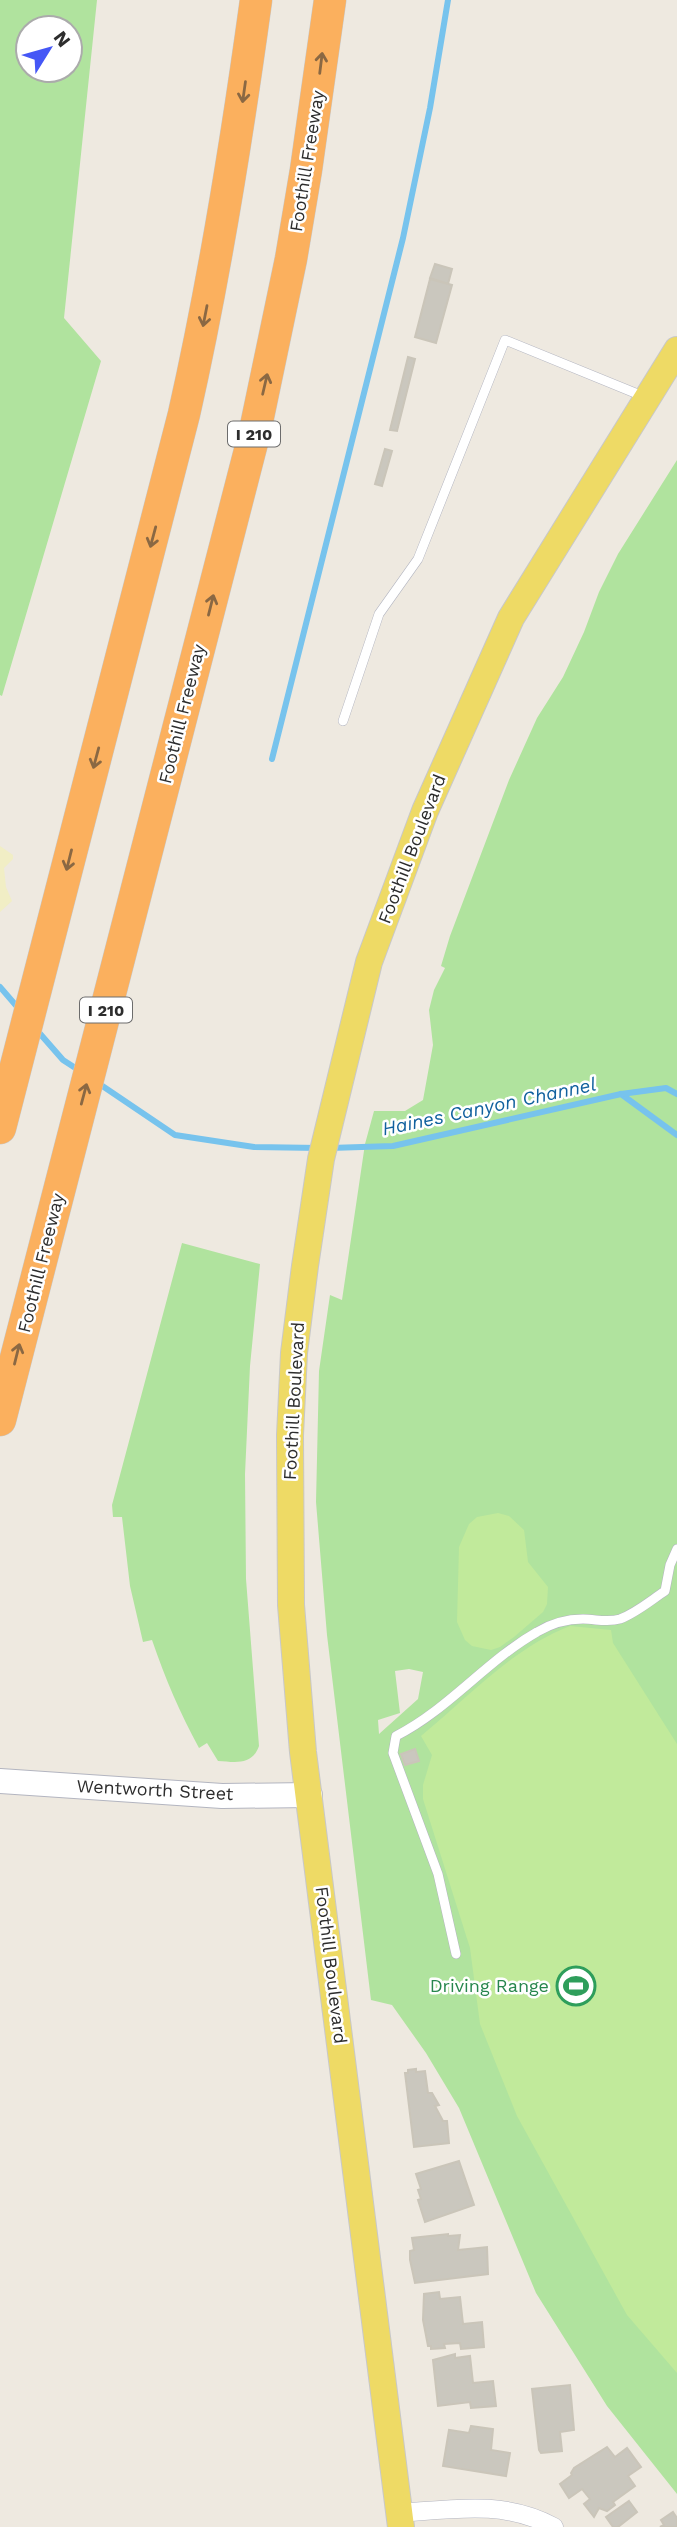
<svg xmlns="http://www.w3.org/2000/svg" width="677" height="2527" viewBox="0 0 677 2527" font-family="'Work Sans',sans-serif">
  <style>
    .green { fill: #b0e39e; fill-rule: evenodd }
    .sand { fill: #f1eec5 }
    .pitch { fill: #c1ea9b }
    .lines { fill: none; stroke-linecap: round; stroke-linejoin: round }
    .stream { stroke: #77c3ed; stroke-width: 6 }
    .building { fill: #cac7be; stroke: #cac5b9; stroke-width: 2 }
    .service-casing { stroke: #b3b5c0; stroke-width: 10 }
    .minor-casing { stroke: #b3b5c0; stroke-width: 19 }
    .secondary-casing { stroke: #b3b5c0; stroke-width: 26 }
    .primary-casing { stroke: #c8c8c8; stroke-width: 28 }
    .motorway-casing { stroke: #c8c8c8; stroke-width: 33 }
    .service { stroke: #fff; stroke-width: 9 }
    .minor { stroke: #fff; stroke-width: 18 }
    .secondary { stroke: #fff; stroke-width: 24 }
    .primary { stroke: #eeda65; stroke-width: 26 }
    .motorway { stroke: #fbb05e; stroke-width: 32 }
    .oneway { stroke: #8a6843 }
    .labels { text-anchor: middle; stroke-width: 5; stroke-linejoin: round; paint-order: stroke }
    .shield { fill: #fff; stroke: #6c6c6c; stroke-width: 2 }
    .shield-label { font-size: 16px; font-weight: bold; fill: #2d2d2d }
    .street-label { font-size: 18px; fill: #2d2d2d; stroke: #fff }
    .leisure-label { font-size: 18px; fill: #27864d; stroke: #fff; text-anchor: end }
    .water-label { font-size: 19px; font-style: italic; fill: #11619e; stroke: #fff }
  </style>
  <rect width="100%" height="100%" fill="#eee9e0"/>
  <!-- green -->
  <g class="green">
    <path d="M0,0H97L64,318L101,361L2,696L0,695ZM28,28H70V70H28Z"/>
    <path d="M677,460V2494L607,2406L536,2293L459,2108L426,2053L392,2005L371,2000L327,1635L316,1502L319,1371L330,1295L342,1300L365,1144L374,1111H405L423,1100L433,1045L429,1010L434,990L445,968L441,966L450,936L509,780L537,718L563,677L584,632L599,592L618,554ZM409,1669L423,1672L418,1699L379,1734L378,1720L400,1713L395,1671Z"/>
    <path d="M182,1243L260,1264L250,1366L245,1474L246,1579L259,1746C252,1766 235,1762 218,1761L207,1743L199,1748C180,1713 165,1678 152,1640L143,1642L130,1586L122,1517H113L112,1505Z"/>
  </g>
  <!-- sand -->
  <polygon class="sand" points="0,846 13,855 13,859 4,868 6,887 12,901 0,912"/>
  <!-- pitch -->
  <g class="pitch">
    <polygon points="498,1513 509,1516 524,1530 528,1562 548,1587 547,1604 543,1612 514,1637 500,1647 491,1650 472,1646 465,1640 457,1622 459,1547 469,1524 477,1517"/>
    <path d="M570,1626L611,1630L613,1643L677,1744V2373L627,2315L517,2116L480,2024L470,1948L423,1799V1785L432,1755L421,1736C469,1697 511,1649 570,1626Z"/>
  </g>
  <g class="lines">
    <!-- stream -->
    <g class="stream">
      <polyline points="272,759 403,238 430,108 448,0"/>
      <polyline points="0,987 19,1009"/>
      <polyline points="35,1028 63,1060 80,1071"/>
      <polyline points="98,1083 175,1135 254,1147 319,1148"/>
      <polyline points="621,1094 677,1135"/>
      <polyline points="330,1148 393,1146 621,1094 666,1088 677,1094"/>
    </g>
  </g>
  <!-- building -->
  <g class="building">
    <polygon points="435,264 452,269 448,284 430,278"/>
    <polygon points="430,279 452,285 436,343 415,337"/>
    <polygon points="408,357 415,359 397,431 390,430"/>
    <polygon points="385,449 392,451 382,486 375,484"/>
    <polygon points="415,1749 419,1761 405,1765 401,1754"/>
    <polygon points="416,2069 416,2072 425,2071 428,2093 432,2093 439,2105 435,2106 443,2121 447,2121 449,2143 414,2147 405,2073 408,2073 408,2070"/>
    <polygon points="459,2161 474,2205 425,2222 418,2200 421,2199 418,2190 421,2189 416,2174"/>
    <polygon points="448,2234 448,2236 460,2235 458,2250 487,2247 488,2274 415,2283 410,2260 410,2251 414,2250 412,2238"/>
    <polygon points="439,2292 440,2299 460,2297 463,2324 482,2322 484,2347 461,2349 460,2343 444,2344 445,2348 431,2349 431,2346 428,2346 423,2320 424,2294"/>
    <polygon points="455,2354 455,2358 470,2356 473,2383 493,2381 496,2406 471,2408 470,2402 438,2406 433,2360"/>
    <polygon points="570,2385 574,2430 560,2432 562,2451 541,2453 539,2450 532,2389"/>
    <polygon points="471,2426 493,2429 491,2450 510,2453 506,2476 443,2466 449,2430 469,2433"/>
    <polygon points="607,2447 615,2457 627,2448 641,2467 628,2476 635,2486 613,2502 615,2505 607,2511 599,2508 594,2517 584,2504 590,2499 582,2489 569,2498 560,2484 572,2475 571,2473 574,2468"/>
    <polygon points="629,2501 637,2512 618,2527 613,2527 606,2517"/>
    <polygon points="673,2512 677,2518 677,2527 660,2527 664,2525 661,2520"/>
  </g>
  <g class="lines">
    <defs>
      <g id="service">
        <polyline points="343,721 379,614 418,559 505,340 645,397"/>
        <path d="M456,1954L438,1874L393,1753L396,1736C449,1709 486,1661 537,1632C552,1623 566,1619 583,1619C596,1619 607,1623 620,1619C636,1613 650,1601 665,1591L670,1565L677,1549"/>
      </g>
      <path id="minor" d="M400,2513C454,2509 505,2500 554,2527"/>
      <polyline id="secondary" points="0,1781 222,1796 310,1795"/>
      <polyline id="primary" points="401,2527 303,1752 291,1605 290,1435 294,1353 305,1266 321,1159 369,962 425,811 511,618 677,350"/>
      <g id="motorway">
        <path d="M0,1128L184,414C215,277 237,139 256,0"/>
        <polyline points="0,1420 255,431 291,259 306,170 330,0"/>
      </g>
    </defs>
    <!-- service casing -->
    <use href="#service" class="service-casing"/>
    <!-- minor casing -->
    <use href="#minor" class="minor-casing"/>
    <!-- secondary casing -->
    <use href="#secondary" class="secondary-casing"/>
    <!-- primary casing -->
    <use href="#primary" class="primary-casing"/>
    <!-- motorway casing -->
    <use href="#motorway" class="motorway-casing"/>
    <!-- service -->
    <use href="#service" class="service"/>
    <!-- minor -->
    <use href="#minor" class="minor"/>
    <!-- secondary -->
    <use href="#secondary" class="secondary"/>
    <!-- primary -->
    <use href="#primary" class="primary"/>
    <!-- motorway -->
    <use href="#motorway" class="motorway"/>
  </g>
  <!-- one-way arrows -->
  <defs><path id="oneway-shaft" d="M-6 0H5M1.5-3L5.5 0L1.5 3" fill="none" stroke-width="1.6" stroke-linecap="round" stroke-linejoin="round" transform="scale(1.75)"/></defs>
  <g class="oneway">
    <use href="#oneway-shaft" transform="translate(321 63) rotate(-83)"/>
    <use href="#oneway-shaft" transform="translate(244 92) rotate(98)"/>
    <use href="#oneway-shaft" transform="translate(205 316) rotate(101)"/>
    <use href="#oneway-shaft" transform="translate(265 384) rotate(-77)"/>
    <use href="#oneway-shaft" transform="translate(153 537) rotate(105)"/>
    <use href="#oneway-shaft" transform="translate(211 605) rotate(-76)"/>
    <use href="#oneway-shaft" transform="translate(96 758) rotate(105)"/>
    <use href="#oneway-shaft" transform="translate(69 860) rotate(104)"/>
    <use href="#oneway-shaft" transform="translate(84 1094) rotate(-75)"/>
    <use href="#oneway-shaft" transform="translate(17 1354) rotate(-76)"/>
  </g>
  <!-- icons -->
  <defs>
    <symbol id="stadium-ring" viewBox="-11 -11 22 22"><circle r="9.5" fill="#fff" stroke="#2e9e5b" stroke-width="1.5"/><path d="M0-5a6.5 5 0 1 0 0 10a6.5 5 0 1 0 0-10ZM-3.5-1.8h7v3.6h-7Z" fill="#2e9e5b"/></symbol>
  </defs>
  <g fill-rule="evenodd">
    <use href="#stadium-ring" x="554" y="1964" width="44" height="44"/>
  </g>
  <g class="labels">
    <!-- shield labels -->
    <g class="shield">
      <rect x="228" y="421.5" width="52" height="25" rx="5"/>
      <rect x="80" y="997.5" width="52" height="25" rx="5"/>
    </g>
    <g class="shield-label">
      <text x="254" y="440">I 210</text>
      <text x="106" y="1016">I 210</text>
    </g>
    <!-- street labels -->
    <g class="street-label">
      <text transform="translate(307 161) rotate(-81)" y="6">Foothill Freeway</text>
      <text transform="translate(182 714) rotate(-76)" y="6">Foothill Freeway</text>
      <text transform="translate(412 849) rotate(-69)" y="6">Foothill Boulevard</text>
      <text transform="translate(41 1263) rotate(-76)" y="6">Foothill Freeway</text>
      <text transform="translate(294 1401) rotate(-87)" y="6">Foothill Boulevard</text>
      <text transform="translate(155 1790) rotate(3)" y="6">Wentworth Street</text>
      <text transform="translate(331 1965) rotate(83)" y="6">Foothill Boulevard</text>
    </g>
    <!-- leisure labels -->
    <g class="leisure-label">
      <text x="549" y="1992">Driving Range</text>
    </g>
    <!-- water labels -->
    <g class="water-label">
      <text transform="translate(489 1106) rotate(-12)" y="7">Haines Canyon Channel</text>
    </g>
  </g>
  <!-- north arrow -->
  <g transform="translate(49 49) rotate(53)"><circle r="33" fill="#ffffff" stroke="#ababab" stroke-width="2"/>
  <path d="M0-5L12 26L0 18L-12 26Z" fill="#4557f6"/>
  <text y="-10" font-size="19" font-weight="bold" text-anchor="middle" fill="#2d2d2d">N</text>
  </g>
</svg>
